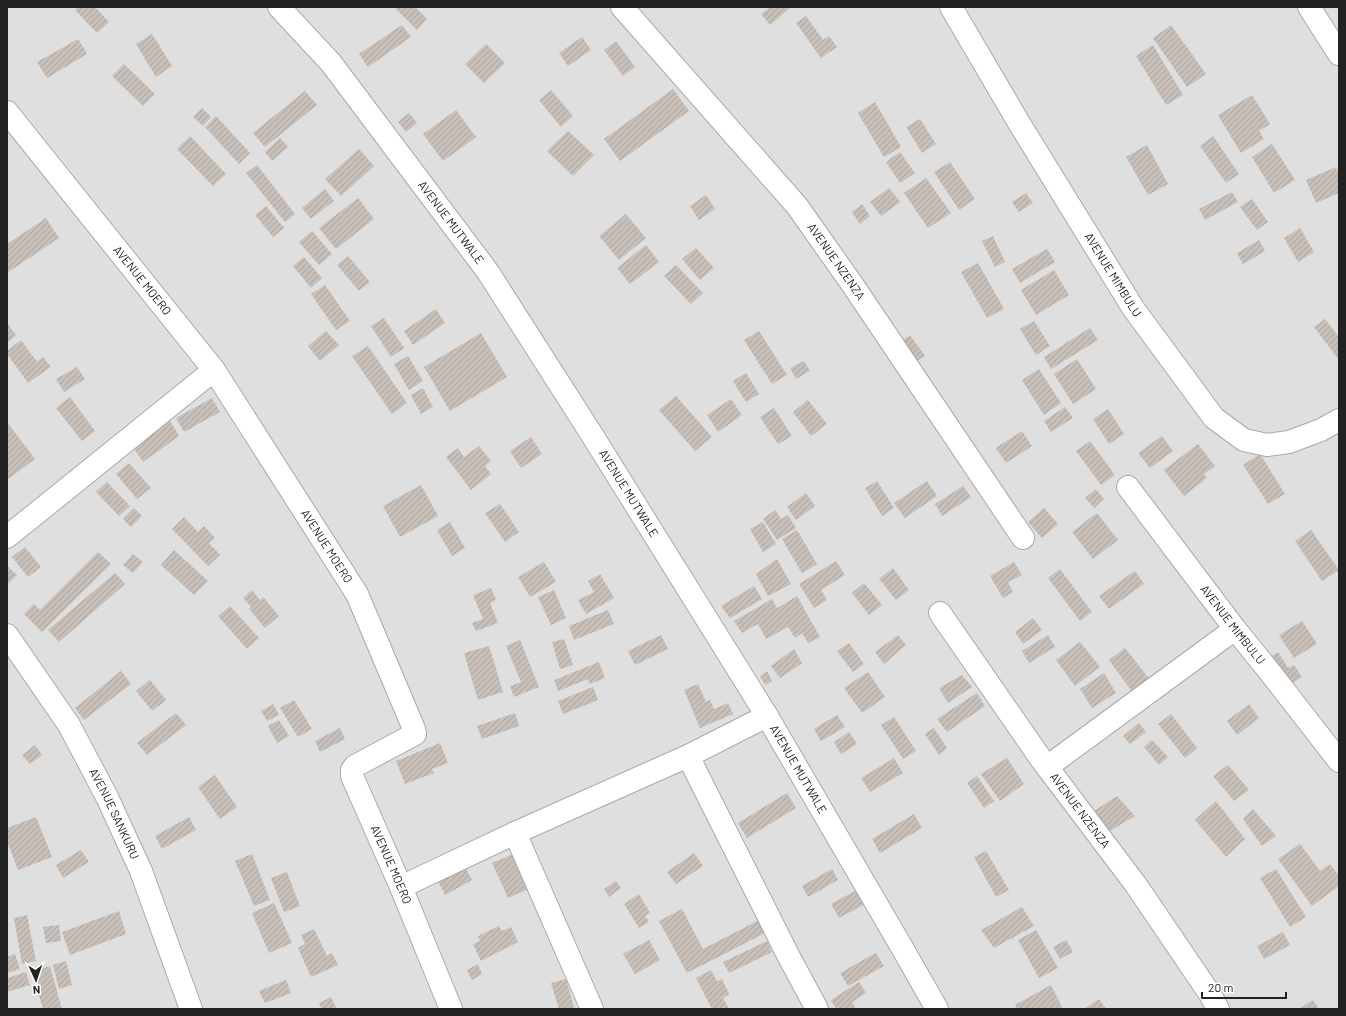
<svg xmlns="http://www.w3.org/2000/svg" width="1346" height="1016" viewBox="0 0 1346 1016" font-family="Barlow,sans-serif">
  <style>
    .residential { fill: #e0dfdf }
    .building { fill: url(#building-hatch) }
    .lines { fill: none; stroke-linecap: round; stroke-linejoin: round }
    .minor-casing { stroke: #a9a9a9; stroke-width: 24 }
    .minor { stroke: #fff; stroke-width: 22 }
    .labels { text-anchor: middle; stroke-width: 3.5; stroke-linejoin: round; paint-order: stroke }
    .street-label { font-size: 12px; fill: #222; stroke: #fff }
  </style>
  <defs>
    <pattern id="building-hatch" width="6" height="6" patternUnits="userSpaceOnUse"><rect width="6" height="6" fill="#c7bfb8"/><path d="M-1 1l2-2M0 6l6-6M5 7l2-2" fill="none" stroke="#aba49e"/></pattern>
  </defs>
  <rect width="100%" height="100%" fill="#f2efe9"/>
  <!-- residential -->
  <rect class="residential" x="7" y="7" width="1332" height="1002"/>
  <!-- building -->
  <g class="building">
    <polygon points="78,7 95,7 109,22 97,33 75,10"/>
    <polygon points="394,7 415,7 427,19 417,30"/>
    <polygon points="770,7 791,7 770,25 761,14"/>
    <polygon points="806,16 823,40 829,36 837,47 821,58 796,23"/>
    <polygon points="402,25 411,37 368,67 359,54"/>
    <polygon points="1171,25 1206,74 1187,87 1153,38"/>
    <polygon points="152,34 172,66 156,77 136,44"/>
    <polygon points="582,37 591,50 568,66 559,53"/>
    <polygon points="78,39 87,54 47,78 37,62"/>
    <polygon points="616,41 635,67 623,76 604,50"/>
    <polygon points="486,44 505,63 484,83 465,64"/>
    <polygon points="1153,45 1183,95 1166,105 1136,56"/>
    <polygon points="124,64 155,94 143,106 112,76"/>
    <polygon points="673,89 689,111 620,161 604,139"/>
    <polygon points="551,90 573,116 561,127 539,100"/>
    <polygon points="305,91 317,105 265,147 253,133"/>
    <polygon points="1252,95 1270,124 1259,131 1264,139 1241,153 1218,115"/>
    <polygon points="875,102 901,147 884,157 858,113"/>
    <polygon points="202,108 211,117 203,126 193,117"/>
    <polygon points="456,110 476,137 443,161 423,134"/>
    <polygon points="409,113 417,123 406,132 398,122"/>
    <polygon points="216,116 250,153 239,164 205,127"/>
    <polygon points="920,119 936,144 922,153 906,127"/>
    <polygon points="568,131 594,155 573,176 547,151"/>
    <polygon points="190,136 226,174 213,186 177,149"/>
    <polygon points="1213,136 1239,174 1226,183 1200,146"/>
    <polygon points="280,138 288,147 272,161 265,152"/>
    <polygon points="1272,144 1295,180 1274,193 1252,157"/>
    <polygon points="1147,145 1168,184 1148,195 1126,157"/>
    <polygon points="359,149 374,166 341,196 325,179"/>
    <polygon points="900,152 915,173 900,183 886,162"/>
    <polygon points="950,162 975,199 959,210 934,172"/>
    <polygon points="257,165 295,214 285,222 246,173"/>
    <polygon points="1336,167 1339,175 1339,193 1316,203 1306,180"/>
    <polygon points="926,178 951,213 928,228 904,193"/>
    <polygon points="889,188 900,202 881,216 870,202"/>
    <polygon points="325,189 334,201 311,219 302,208"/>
    <polygon points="1232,192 1238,202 1205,220 1199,209"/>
    <polygon points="1026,193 1033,203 1019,212 1012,202"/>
    <polygon points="706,195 715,209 699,220 690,206"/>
    <polygon points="358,198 374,219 336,249 319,228"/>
    <polygon points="1252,199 1268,222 1257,230 1240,207"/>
    <polygon points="862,204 870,216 860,224 852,212"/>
    <polygon points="266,206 284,228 273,237 255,215"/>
    <polygon points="626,214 646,238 619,260 599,236"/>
    <polygon points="46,218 59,238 7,273 7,244"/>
    <polygon points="1300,228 1314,252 1298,262 1284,238"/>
    <polygon points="312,231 332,254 319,265 299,242"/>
    <polygon points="993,236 1005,262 995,267 982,241"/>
    <polygon points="1259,240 1265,251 1243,264 1237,253"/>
    <polygon points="646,245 659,262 630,284 617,268"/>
    <polygon points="696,248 714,268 700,280 682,259"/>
    <polygon points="1047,249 1055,262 1020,283 1012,269"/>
    <polygon points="348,256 370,282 359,291 337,265"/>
    <polygon points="304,257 322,278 311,288 293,266"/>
    <polygon points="978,263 1004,309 987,318 961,272"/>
    <polygon points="676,265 703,293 691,304 664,276"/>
    <polygon points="1054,270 1069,295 1036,315 1021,290"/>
    <polygon points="325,285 350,321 336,330 311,294"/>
    <polygon points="436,309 445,323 413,345 404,331"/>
    <polygon points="384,318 404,348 391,357 371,326"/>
    <polygon points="1325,319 1339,337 1339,360 1314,327"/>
    <polygon points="1034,321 1050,346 1036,355 1020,329"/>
    <polygon points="7,323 16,335 7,343"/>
    <polygon points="1090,328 1098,340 1051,369 1044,357"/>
    <polygon points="326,331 339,345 320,361 308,346"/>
    <polygon points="759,331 787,375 772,384 744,340"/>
    <polygon points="481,333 507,377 450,411 424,367"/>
    <polygon points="910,335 925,356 915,362 900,342"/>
    <polygon points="21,340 37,362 43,357 51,367 28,383 7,354 7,351"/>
    <polygon points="368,346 407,403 392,414 352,356"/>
    <polygon points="408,356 423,381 409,390 394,364"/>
    <polygon points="1077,359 1096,389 1073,404 1054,374"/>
    <polygon points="804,361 810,371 796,379 790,368"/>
    <polygon points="77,367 85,379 64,392 56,379"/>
    <polygon points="1039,369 1061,403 1044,415 1022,380"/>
    <polygon points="746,373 759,394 746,402 733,381"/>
    <polygon points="423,388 433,407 421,414 411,395"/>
    <polygon points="676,396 712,437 695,451 659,410"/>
    <polygon points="70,397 95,431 82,441 56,408"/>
    <polygon points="212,398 220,412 184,432 176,418"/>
    <polygon points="731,399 742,415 718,432 707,415"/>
    <polygon points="808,400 827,424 811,436 793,412"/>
    <polygon points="1065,407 1073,418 1051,432 1044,421"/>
    <polygon points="774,408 792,436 778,444 760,417"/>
    <polygon points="1108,409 1124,434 1109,444 1093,419"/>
    <polygon points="170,421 179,436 143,462 133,447"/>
    <polygon points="7,422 35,459 7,480"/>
    <polygon points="1022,431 1032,446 1006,463 996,448"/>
    <polygon points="1162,436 1173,451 1150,468 1138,453"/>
    <polygon points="531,437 542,454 521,468 510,451"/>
    <polygon points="1090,441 1115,475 1101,485 1076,451"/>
    <polygon points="1198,444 1215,466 1204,474 1207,478 1184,496 1164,470"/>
    <polygon points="479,446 491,461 485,466 491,474 471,490 446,457 458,448 464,457"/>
    <polygon points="1260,454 1285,494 1268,504 1243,465"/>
    <polygon points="129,463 151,488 137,499 116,474"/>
    <polygon points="877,481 894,508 882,516 865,488"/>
    <polygon points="927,481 937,496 905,518 894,503"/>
    <polygon points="107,482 130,506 119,516 96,492"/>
    <polygon points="421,485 438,516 400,537 383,506"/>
    <polygon points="963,486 971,497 942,516 935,504"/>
    <polygon points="1096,489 1104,499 1094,508 1085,498"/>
    <polygon points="806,493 815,506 796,520 787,507"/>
    <polygon points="500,504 519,532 505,542 485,513"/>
    <polygon points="134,508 142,516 131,527 123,519"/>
    <polygon points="1044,508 1058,524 1042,538 1028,522"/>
    <polygon points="775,510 781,519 788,515 796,528 777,540 763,519"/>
    <polygon points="1097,513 1118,540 1093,559 1072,532"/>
    <polygon points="184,517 198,532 204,526 215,538 209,543 220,555 208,566 172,529"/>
    <polygon points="450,522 465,548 452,556 437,530"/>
    <polygon points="763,522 776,544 763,552 750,529"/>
    <polygon points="797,530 817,564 802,573 782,539"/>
    <polygon points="1311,530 1339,570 1322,581 1295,541"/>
    <polygon points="25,547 41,567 28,577 12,557"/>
    <polygon points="174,550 208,581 194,595 161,565"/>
    <polygon points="98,552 111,564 42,632 24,614 34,604 40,610"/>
    <polygon points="133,554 143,562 133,573 123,565"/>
    <polygon points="777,559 791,584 768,596 756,574"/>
    <polygon points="836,561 845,575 821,590 827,600 814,608 799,584"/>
    <polygon points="544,562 556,582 530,597 518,577"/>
    <polygon points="1014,562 1022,575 1008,582 1013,592 1003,598 990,576"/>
    <polygon points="7,566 17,575 7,585"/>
    <polygon points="893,568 909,590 896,600 879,579"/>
    <polygon points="1060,569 1092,612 1080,621 1048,578"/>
    <polygon points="1135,571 1144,584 1109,609 1099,596"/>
    <polygon points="115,573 125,584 59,642 48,630"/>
    <polygon points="600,574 614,598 586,614 578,600 594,592 588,581"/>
    <polygon points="864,583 882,605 869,615 852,593"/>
    <polygon points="754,586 762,599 730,618 721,606"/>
    <polygon points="491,588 496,600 490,603 498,623 476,631 472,623 483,619 473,595"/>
    <polygon points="252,590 260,600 263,597 279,616 265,628 249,609 251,607 243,598"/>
    <polygon points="554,590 566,618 551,625 538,597"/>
    <polygon points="797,596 820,637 808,643 802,633 795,638 788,627 766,639 758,624 742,633 734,621 772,599 777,608"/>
    <polygon points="230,606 259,638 247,649 218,616"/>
    <polygon points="608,610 614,624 574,640 569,626"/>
    <polygon points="1033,618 1042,630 1023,644 1015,632"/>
    <polygon points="1302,621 1317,644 1294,658 1279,635"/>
    <polygon points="661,635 668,649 635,665 628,651"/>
    <polygon points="898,635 906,645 884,664 875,652"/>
    <polygon points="1048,635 1055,647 1029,663 1022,651"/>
    <polygon points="564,639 573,665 560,669 552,642"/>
    <polygon points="520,640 539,687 514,697 510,686 521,682 506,646"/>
    <polygon points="1080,642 1100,667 1075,686 1056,660"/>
    <polygon points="849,643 864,664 853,672 837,651"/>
    <polygon points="489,646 503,692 478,700 464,653"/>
    <polygon points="1125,648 1150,680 1133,693 1109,660"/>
    <polygon points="794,649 802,663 780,678 771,666"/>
    <polygon points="1278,652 1288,668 1294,665 1302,677 1288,686 1270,657"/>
    <polygon points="599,662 605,678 590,684 588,679 558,691 554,680"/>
    <polygon points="121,671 131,684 84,720 75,708"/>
    <polygon points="767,671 772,681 765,685 760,676"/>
    <polygon points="868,672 885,697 862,713 844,688"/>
    <polygon points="1104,673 1116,693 1092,708 1080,689"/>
    <polygon points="962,675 972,687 948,703 939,688"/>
    <polygon points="150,680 166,700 152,711 136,691"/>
    <polygon points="698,684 706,702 710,700 714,709 728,703 733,714 700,728 684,690"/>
    <polygon points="593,687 598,700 563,714 558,701"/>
    <polygon points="977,693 985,706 947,732 937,719"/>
    <polygon points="294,700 312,729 298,737 280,708"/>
    <polygon points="273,704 279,715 267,721 261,711"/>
    <polygon points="1249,704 1259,718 1237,735 1227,721"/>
    <polygon points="176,713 186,725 147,755 137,743"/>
    <polygon points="515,713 519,726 482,739 477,726"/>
    <polygon points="1171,714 1197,748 1185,758 1158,724"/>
    <polygon points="837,715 845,727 821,741 814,729"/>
    <polygon points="894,717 916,751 903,759 881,725"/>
    <polygon points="279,720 289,736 277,743 268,726"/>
    <polygon points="1139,723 1146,732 1130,744 1123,736"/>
    <polygon points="340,728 345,739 320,752 315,741"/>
    <polygon points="934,728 947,748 939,755 925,734"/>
    <polygon points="849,732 857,744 841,754 834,742"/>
    <polygon points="1152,740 1168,757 1159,765 1144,747"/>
    <polygon points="440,743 448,763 432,769 434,773 405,784 396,761"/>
    <polygon points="35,745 42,755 30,764 22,755"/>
    <polygon points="894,758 903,773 870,792 861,778"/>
    <polygon points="1007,758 1024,784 1000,801 981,774"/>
    <polygon points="1228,765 1249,790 1234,801 1213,776"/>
    <polygon points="215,775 237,807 220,819 198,787"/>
    <polygon points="977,776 994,801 984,808 967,783"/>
    <polygon points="787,793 796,808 747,838 738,823"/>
    <polygon points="1117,796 1135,816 1110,831 1094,811"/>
    <polygon points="1216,801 1245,839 1226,857 1195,820"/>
    <polygon points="1253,809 1276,836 1262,846 1243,819"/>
    <polygon points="914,814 922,828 880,853 872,839"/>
    <polygon points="36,817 52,857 18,870 7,841 7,828"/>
    <polygon points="189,817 196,830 162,849 155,836"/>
    <polygon points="1300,844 1320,871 1330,864 1339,876 1339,886 1312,906 1278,859"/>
    <polygon points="81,850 89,862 63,878 56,865"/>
    <polygon points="986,851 1009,890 996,897 974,857"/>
    <polygon points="515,853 531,888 508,898 492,863"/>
    <polygon points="694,853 703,866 676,884 667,872"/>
    <polygon points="252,854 270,900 254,906 235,861"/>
    <polygon points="465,867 472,880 445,895 438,881"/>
    <polygon points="832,869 838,880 808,897 802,886"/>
    <polygon points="1276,869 1306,917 1290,927 1260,878"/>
    <polygon points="287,872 300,906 284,912 271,878"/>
    <polygon points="616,881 621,888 609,897 604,889"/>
    <polygon points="857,890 865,904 839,918 831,904"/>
    <polygon points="639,894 650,913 645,916 649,922 639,928 624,904"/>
    <polygon points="274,903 292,943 269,953 252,913"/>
    <polygon points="1022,907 1034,926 994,948 981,930"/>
    <polygon points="682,909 703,949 759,920 765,933 687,973 659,921"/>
    <polygon points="119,911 126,934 70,955 62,932"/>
    <polygon points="27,915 36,961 22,964 14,918"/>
    <polygon points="59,925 61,941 46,943 43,927"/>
    <polygon points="499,926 502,931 511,927 518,942 481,961 473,944 480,941 478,936"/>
    <polygon points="314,929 327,956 332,953 338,965 311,977 298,948 305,944 301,935"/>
    <polygon points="1036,930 1058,968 1039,978 1018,940"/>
    <polygon points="1283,932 1290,945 1264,959 1257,946"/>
    <polygon points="649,940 660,960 635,974 623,954"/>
    <polygon points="1066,940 1073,952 1060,959 1053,947"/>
    <polygon points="767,941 772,952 729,973 723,962"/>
    <polygon points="876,953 884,966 848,986 840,973"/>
    <polygon points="15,954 20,969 7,973 7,957"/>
    <polygon points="66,961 72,985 59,989 53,965"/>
    <polygon points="478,964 482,974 472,980 467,970"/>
    <polygon points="50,966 62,1009 43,1009 32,971"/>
    <polygon points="711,970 717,981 722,979 729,994 723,998 729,1009 712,1009 696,978"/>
    <polygon points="26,972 30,985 7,992 7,978"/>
    <polygon points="566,979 574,1008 559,1009 551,983"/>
    <polygon points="286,980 291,993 265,1003 259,991"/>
    <polygon points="859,982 866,993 852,1002 856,1009 836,1009 831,1000"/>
    <polygon points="1051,985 1063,1009 1017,1009 1015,1005"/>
    <polygon points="331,997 337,1009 322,1009 319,1003"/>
    <polygon points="1099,999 1106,1009 1084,1009"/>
    <polygon points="1313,1000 1319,1009 1299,1009"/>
  </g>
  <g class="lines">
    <defs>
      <g id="minor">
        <path id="s1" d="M279,7L331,63L488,272L594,438L767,716L904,951L937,1009"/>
        <path id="s2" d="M622,7L797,206L852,284L1023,538"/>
        <path id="s3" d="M951,7L1019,123L1133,308L1214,418L1244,440L1267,445L1289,442L1321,430L1339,420"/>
        <polyline points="1309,7 1339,54"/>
        <path id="s4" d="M7,112L214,370L357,594L414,729L415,734L355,766L352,770V776L401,887L451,1009"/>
        <path id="s5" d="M1128,487L1235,629L1269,671L1339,761"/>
        <polyline points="7,537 214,370"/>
        <path id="s6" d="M940,613L1041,759L1136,885L1210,994L1218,1009"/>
        <path id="s7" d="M7,635L69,725L107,797L141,871L191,1009"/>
        <polyline points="688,756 789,957 817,1009"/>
        <polyline points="1047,767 1235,629"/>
        <polyline points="515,833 592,1009"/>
        <polyline points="401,887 515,833 688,756 767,716"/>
      </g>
    </defs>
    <!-- minor casing -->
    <use href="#minor" class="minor-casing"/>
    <!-- minor -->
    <use href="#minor" class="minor"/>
  </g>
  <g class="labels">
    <!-- street labels -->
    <g class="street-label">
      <text dy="4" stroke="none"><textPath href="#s1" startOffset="276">AVENUE MUTWALE</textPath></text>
      <text dy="4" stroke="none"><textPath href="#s2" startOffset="333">AVENUE NZENZA</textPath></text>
      <text dy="4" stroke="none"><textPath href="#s3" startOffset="313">AVENUE MIMBULU</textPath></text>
      <text dy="4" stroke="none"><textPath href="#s4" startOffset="216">AVENUE MOERO</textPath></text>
      <text dy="4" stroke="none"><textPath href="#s1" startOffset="600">AVENUE MUTWALE</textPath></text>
      <text dy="4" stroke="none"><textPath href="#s4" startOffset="540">AVENUE MOERO</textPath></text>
      <text dy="4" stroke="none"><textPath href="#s5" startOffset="173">AVENUE MIMBULU</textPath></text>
      <text dy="4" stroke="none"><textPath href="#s1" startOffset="924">AVENUE MUTWALE</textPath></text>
      <text dy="4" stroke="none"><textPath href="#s6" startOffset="242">AVENUE NZENZA</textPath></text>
      <text dy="4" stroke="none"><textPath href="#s7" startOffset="209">AVENUE SANKURU</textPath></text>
      <text dy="4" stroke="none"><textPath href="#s4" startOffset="924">AVENUE MOERO</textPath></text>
    </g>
  </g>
  <!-- border -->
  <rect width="1346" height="1016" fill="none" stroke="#222222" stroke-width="16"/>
  <!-- north arrow -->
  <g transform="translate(36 980) rotate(177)" stroke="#ffffff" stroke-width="3" paint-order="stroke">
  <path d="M0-3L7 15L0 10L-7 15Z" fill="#222222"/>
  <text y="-6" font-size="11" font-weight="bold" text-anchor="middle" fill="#222222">N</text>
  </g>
  <!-- scale -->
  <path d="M1202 992v6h84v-6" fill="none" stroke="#222222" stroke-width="2"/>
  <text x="1208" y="992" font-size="12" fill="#222222" stroke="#ffffff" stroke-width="3" paint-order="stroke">20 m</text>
</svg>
